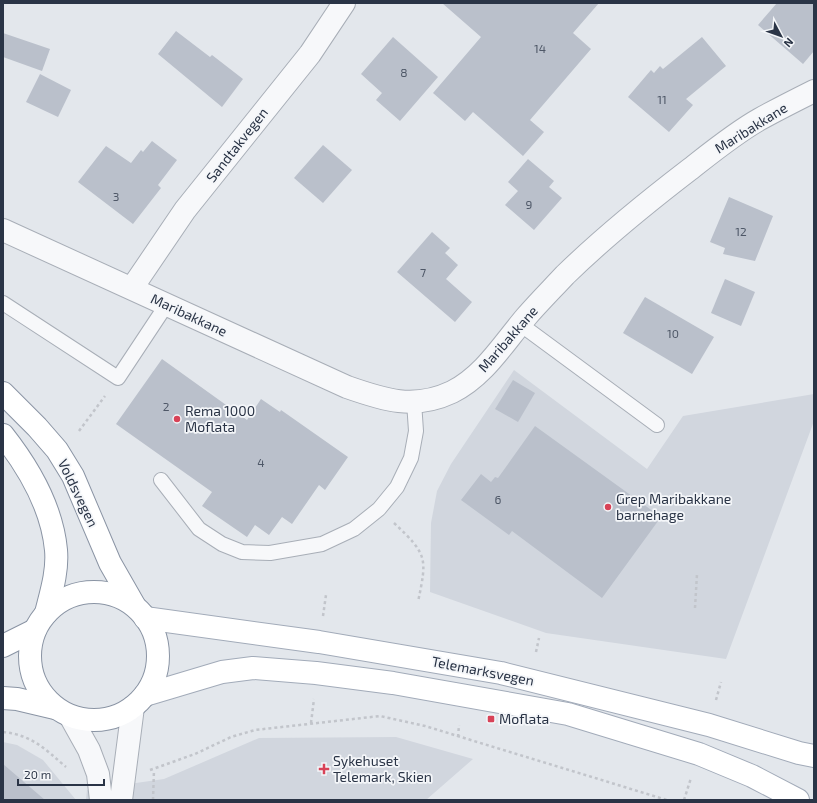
<svg xmlns="http://www.w3.org/2000/svg" width="817" height="803" viewBox="0 0 817 803" font-family="'Exo 2',sans-serif">
  <style>
    .built { fill: #d1d6de }
    .building { fill: #bac0cb }
    .lines { fill: none; stroke-linecap: round; stroke-linejoin: round }
    .lane-casing { stroke: #a8aeb7; stroke-width: 16 }
    .street-casing { stroke: #a8aeb7; stroke-width: 24 }
    .primary-casing { stroke: #a2abb9; stroke-width: 24 }
    .highway-casing { stroke: #8a94a4; stroke-width: 24 }
    .path { stroke: #c2c5cb; stroke-width: 2.5; stroke-dasharray: 3 3; stroke-linecap: butt }
    .lane { stroke: #f7f8fa; stroke-width: 14 }
    .street { stroke: #f7f8fa; stroke-width: 22 }
    .primary { stroke: #fff; stroke-width: 22 }
    .highway { stroke: #fff; stroke-width: 22 }
    .poi-dot { fill: #d84257; stroke: #f4f6f9; stroke-width: 1.5 }
    .labels { text-anchor: middle; stroke-width: 3.5; stroke-linejoin: round; paint-order: stroke }
    .number-label { font-size: 12px; fill: #4e5767 }
    .street-label { font-size: 14px; fill: #2a3446; stroke: #f4f6f9 }
    .poi-label { font-size: 14px; fill: #2a3446; stroke: #f4f6f9; text-anchor: start }
  </style>
  <rect width="100%" height="100%" fill="#e3e7ec"/>
  <!-- built -->
  <g class="built">
    <polygon points="514,370 647,469 683,416 814,394 814,421 726,659 546,633 430,592 431,523 437,491 451,464"/>
    <polygon points="396,737 473,759 426,800 86,800 87,790 164,779 259,738"/>
    <polygon points="3,742 17,745 43,760 76,800 3,800"/>
  </g>
  <!-- building -->
  <g class="building">
    <polygon points="442,3 599,3 573,33 591,49 530,120 544,132 523,156 473,112 465,121 433,93 481,37"/>
    <polygon points="777,3 814,3 814,51 803,64 758,25"/>
    <polygon points="176,31 210,57 212,55 243,79 222,107 158,54"/>
    <polygon points="3,33 50,49 42,71 3,57"/>
    <polygon points="393,37 438,77 400,121 376,100 382,93 361,74"/>
    <polygon points="702,37 726,66 686,99 693,105 669,132 628,97 651,70 654,73 660,66 663,69"/>
    <polygon points="40,74 71,90 58,117 26,102"/>
    <polygon points="152,141 177,160 158,185 161,188 133,224 78,182 106,146 131,163 141,150 143,152"/>
    <polygon points="323,145 352,170 323,203 294,178"/>
    <polygon points="528,159 554,181 549,187 562,198 534,230 505,205 518,191 508,182"/>
    <polygon points="729,197 773,216 755,261 723,254 725,248 710,242"/>
    <polygon points="432,232 450,248 445,253 458,265 446,279 472,302 455,322 397,272"/>
    <polygon points="725,279 755,292 741,326 711,313"/>
    <polygon points="645,297 714,337 692,374 623,333"/>
    <polygon points="162,359 247,420 261,399 280,412 281,410 348,457 325,490 319,485 292,524 282,517 269,535 255,525 247,537 202,506 212,492 116,424"/>
    <polygon points="513,380 535,393 518,422 495,409"/>
    <polygon points="535,426 661,517 602,598 512,531 509,535 461,500 481,474 491,482 495,477 498,478"/>
    <polygon points="3,764 45,800 3,800"/>
  </g>
  <g class="lines">
    <defs>
      <g id="lane">
        <polyline points="3,303 118,378 167,304"/>
        <polyline points="520,324 657,425"/>
        <polyline points="161,480 199,529 222,544 242,552 270,553 322,544 354,529 379,509 397,487 411,458 416,431 414,402"/>
      </g>
      <g id="street">
        <path d="M3,230L347,387C384,400 414,410 452,392C484,376 503,344 526,317C538,303 552,289 565,275C604,237 646,203 689,170C712,152 735,133 760,119C778,109 796,100 814,91"/>
        <polyline points="132,288 185,210 310,54 344,3"/>
        <polyline points="70,716 89,750 98,774 101,800"/>
        <polyline points="121,800 133,707"/>
      </g>
      <g id="primary">
        <polyline points="145,618 319,642 501,673 709,725 799,753 814,756"/>
        <polyline points="145,695 222,672 253,668 316,673 393,683 568,714 699,754 752,776 798,800"/>
      </g>
      <g id="highway">
        <polyline points="3,393 37,427 57,450 73,476 110,563 134,605"/>
        <path d="M3,435C29,468 52,507 56,550C58,571 51,593 46,613"/>
        <circle cx="94" cy="656" r="64"/>
        <polyline points="3,646 35,630"/>
        <polyline points="3,698 17,699 55,708"/>
      </g>
    </defs>
    <!-- lane casing -->
    <use href="#lane" class="lane-casing"/>
    <!-- street casing -->
    <use href="#street" class="street-casing"/>
    <!-- primary casing -->
    <use href="#primary" class="primary-casing"/>
    <!-- highway casing -->
    <use href="#highway" class="highway-casing"/>
    <!-- path -->
    <g class="path">
      <polyline points="79,431 105,396"/>
      <path d="M394,523C428,555 427,558 418,602"/>
      <polyline points="695,608 697,574"/>
      <polyline points="323,616 326,595"/>
      <polyline points="536,652 539,638"/>
      <polyline points="716,700 721,682"/>
      <polyline points="311,723 314,699"/>
      <path d="M3,732C32,735 45,749 66,767"/>
      <polyline points="458,737 459,725"/>
      <polyline points="150,770 195,754 231,737 255,730 380,716 425,726 667,800"/>
      <polyline points="153,800 154,770"/>
      <polyline points="684,800 691,778"/>
    </g>
    <!-- lane -->
    <use href="#lane" class="lane"/>
    <!-- street -->
    <use href="#street" class="street"/>
    <!-- primary -->
    <use href="#primary" class="primary"/>
    <!-- highway -->
    <use href="#highway" class="highway"/>
  </g>
  <!-- markers -->
  <g class="poi-dot">
    <circle cx="177" cy="419" r="4"/>
    <circle cx="608" cy="507" r="4"/>
    <rect x="487" y="715" width="8" height="8" rx="2"/>
    <path d="M322 763h4v4h4v4h-4v4h-4v-4h-4v-4h4z"/>
  </g>
  <g class="labels">
    <!-- number labels -->
    <g class="number-label">
      <text x="540" y="53">14</text>
      <text x="404" y="77">8</text>
      <text x="662" y="104">11</text>
      <text x="116" y="201">3</text>
      <text x="529" y="209">9</text>
      <text x="741" y="236">12</text>
      <text x="423" y="277">7</text>
      <text x="673" y="338">10</text>
      <text x="166" y="411">2</text>
      <text x="261" y="467">4</text>
      <text x="498" y="504">6</text>
    </g>
    <!-- street labels -->
    <g class="street-label">
      <text transform="translate(751 128) rotate(-32)" y="5">Maribakkane</text>
      <text transform="translate(237 145) rotate(-52)" y="5">Sandtakvegen</text>
      <text transform="translate(189 315) rotate(25)" y="5">Maribakkane</text>
      <text transform="translate(508 339) rotate(-49)" y="5">Maribakkane</text>
      <text transform="translate(78 493) rotate(64)" y="5">Voldsvegen</text>
      <text transform="translate(483 671) rotate(11)" y="5">Telemarksvegen</text>
    </g>
    <!-- poi labels -->
    <g class="poi-label">
      <text x="185" y="416">Rema 1000<tspan x="185" dy="16">Moflata</tspan></text>
      <text x="616" y="504">Grep Maribakkane<tspan x="616" dy="16">barnehage</tspan></text>
      <text x="499" y="724">Moflata</text>
      <text x="333" y="766">Sykehuset<tspan x="333" dy="16">Telemark, Skien</tspan></text>
    </g>
  </g>
  <!-- border -->
  <rect width="817" height="803" fill="none" stroke="#2a3446" stroke-width="8"/>
  <!-- north arrow -->
  <g transform="translate(781 36) rotate(131)" stroke="#f4f6f9" stroke-width="3" paint-order="stroke">
  <path d="M0-3L7 15L0 10L-7 15Z" fill="#2a3446"/>
  <text y="-6" font-size="11" font-weight="bold" text-anchor="middle" fill="#2a3446">N</text>
  </g>
  <!-- scale -->
  <path d="M18 779v6h86v-6" fill="none" stroke="#2a3446" stroke-width="2"/>
  <text x="24" y="779" font-size="12" fill="#2a3446" stroke="#f4f6f9" stroke-width="3" paint-order="stroke">20 m</text>
</svg>
